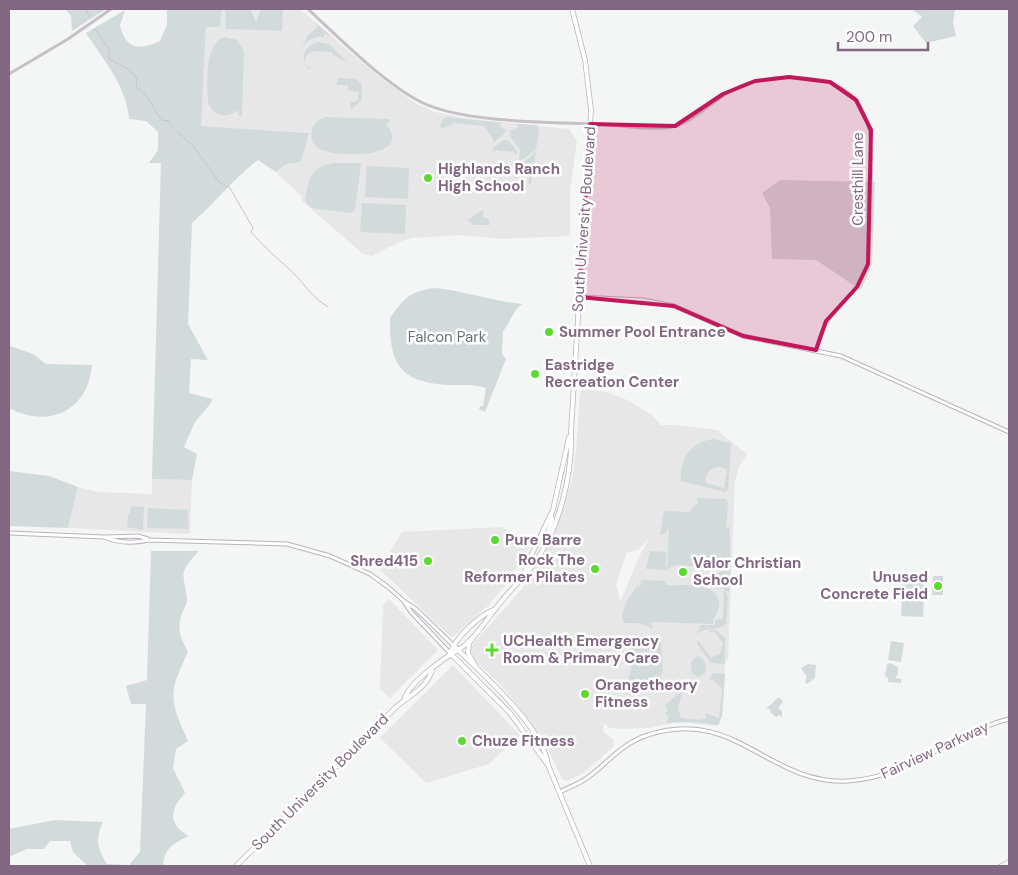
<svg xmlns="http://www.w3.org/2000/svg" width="1018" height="875" viewBox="0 0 1018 875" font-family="'DM Sans',sans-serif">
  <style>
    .built { fill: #e7e7e8; fill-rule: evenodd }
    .green { fill: #d3dadb; fill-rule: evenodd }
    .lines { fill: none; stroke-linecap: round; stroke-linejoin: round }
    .stream { stroke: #ccc2cf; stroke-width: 1 }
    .secondary-casing { stroke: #bbb2bc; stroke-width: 5 }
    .primary-casing { stroke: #bbb3bb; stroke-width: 5.5 }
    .tertiary { stroke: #c7c0c7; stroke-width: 3 }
    .secondary { stroke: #fff; stroke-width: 3 }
    .primary { stroke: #fff; stroke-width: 4 }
    .marked { fill: #c2185b; fill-opacity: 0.2; stroke: #c2185b; stroke-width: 4; stroke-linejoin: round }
    .poi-dot { fill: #5cda2f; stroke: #fff; stroke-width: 2 }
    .labels { text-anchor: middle; stroke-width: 5; stroke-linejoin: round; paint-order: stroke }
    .poi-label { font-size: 15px; font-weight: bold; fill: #826783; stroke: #fff; text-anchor: start }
    .street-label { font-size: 15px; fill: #826783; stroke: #fff }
    .park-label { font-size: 15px; fill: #65747a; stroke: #fff }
  </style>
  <rect width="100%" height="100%" fill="#f3f6f5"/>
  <!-- built -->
  <g class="built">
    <polygon points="222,9 300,9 378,76 415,103 435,112 464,118 569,129 577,141 570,191 570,236 504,239 461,235 413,238 401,241 372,256 363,254 302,201 301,196 276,172 286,164 301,162 308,133 201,126 206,27 220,27"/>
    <path d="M583,389L607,392L627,400L652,415L661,425H677L717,430L747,454L738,469L735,482L728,659L725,663L723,709L720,723L716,726L678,722L648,728L624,729L609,728L604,723L603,732L613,739L614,746L585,772L568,781L562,779L547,747L533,725L501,685L473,659L470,647L522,589L553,537L572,480L576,451L580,392ZM650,537L641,553L620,602L616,584L627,553L638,550Z"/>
    <polygon points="152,479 192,480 190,532 188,534 68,528 78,487 98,492 152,494"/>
    <polygon points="501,527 533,542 508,582 488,606 452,638 379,569 402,532"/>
    <polygon points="389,599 438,650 390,698 380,689 383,606"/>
    <polygon points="453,665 520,735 489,764 426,783 380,738"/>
  </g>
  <!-- green -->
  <g class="green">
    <polygon points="65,9 106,9 72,31 71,16"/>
    <path d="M167,9H222L220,27H206L201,126L309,133L301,162L286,164L276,172L258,160C234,178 215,203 192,223L188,324L208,360L191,359L189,393L212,399L211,403L195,422L184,447L197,454L192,480L152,479L161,163H149L158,150V132L146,121L129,119C126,85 104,61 86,33L125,10L120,25C125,49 139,51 160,41L167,25Z"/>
    <polygon points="225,9 250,9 256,22 261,9 283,9 282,31 226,29"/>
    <polygon points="912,9 955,9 953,23 956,36 926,43 913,26 922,17"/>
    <path d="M317,24L332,37L324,33V37C311,36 304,42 299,53L307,37L318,26Z"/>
    <path d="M225,37L237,40L244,51L242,116H239L238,110C227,119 213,117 208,102C207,84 204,42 225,37Z"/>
    <path d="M318,42L329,44L348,63L332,54V52L311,51L305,58V63L311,69H309C299,59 305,45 318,42Z"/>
    <polygon points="338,78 356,79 362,84 361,101 351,110 350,103 358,100 359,92 348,91 348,85 336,85"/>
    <path d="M325,117L389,119V123H385C418,160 331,158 318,148C313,144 310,137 312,131C313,123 318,120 325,117Z"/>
    <polygon points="447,117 503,123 499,125 506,130 503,135 492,144 494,140 484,126 455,123 442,129 440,126 443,119"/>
    <polygon points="516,124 537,125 539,130 536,150 519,162 520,150 510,136 511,130 519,127"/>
    <polygon points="504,140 508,140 517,151 516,155 514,152 496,150 493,152 493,148"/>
    <polygon points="536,152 531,184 528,183 530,172 532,170 529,165 525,168 522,163"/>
    <path d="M335,163H361L355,210L351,213L312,208L305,201C308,179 311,166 335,163Z"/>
    <polygon points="367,166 409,168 408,199 365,197"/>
    <polygon points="780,180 875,182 872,264 861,290 816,260 772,259 770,208 762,193"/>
    <polygon points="362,203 406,205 405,234 360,232"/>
    <polygon points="483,210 484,212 482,217 488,219 490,225 473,225 467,220"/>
    <path d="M435,288C465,291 492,301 522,304C512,312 510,323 503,331L502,354L506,359L485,412L479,409L480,406H483L486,388C475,384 463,385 451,385C402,383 389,367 390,318C404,298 410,291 435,288Z"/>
    <path d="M10,346L33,354L46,364L92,365C88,411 49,429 9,408Z"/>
    <path d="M713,439L731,443L728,489L725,492L681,481C679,459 691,442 713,439ZM720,467L727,470L724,488L706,483C705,473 710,467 720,467Z"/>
    <polygon points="9,471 49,476 78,487 68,528 9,526"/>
    <polygon points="697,498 725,499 728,503 726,528 730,527 730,563 715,568 675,565 669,568 667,572 669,528 664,534 660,534 664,511 690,512 691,509 698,503"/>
    <polygon points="131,506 144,507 143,530 127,527 128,514 130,513"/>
    <polygon points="148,508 188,510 188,529 147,528"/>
    <path d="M151,551H199C177,575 184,571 187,600C187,604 184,608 183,611C176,627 180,637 188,652C168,694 169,699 188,741L176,749L173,768L185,793C170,809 167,824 189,836C174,843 164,848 163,866H88L73,852L70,841H50L44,849H27L9,857V829L55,820L103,822C95,839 97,848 107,864L129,865L140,852L146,704H131L126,686L147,680Z"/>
    <polygon points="650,551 666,552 666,570 646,569"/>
    <polygon points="726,569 730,570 729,593 724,589 711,588 711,583 715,583 718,573"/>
    <polygon points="903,574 925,575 923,617 901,616"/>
    <polygon points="933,576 943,576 943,595 932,595"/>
    <path d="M641,580L666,581V585C682,586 720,580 719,606C718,613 713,617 713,624L651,622L653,629L639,623H624C619,611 630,595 638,585L640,588Z"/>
    <path d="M724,590L728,597L726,624C717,632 707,626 698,633L695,632L699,630L700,625H715V620L723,619Z"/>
    <polygon points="708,630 716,630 725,638 725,664 711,663 697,644 698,640 711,658 720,654 723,643 714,631 711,632"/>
    <polygon points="654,637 661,642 663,670 660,684 648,682 641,684 640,680 628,680 632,664 633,641 660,643 650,641"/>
    <polygon points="891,641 904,643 901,662 888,660"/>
    <path d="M698,656L704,660L706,667L705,673L698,677L693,674C689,667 690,660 698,656Z"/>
    <polygon points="890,663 898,667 898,674 895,678 901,679 901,683 888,682 888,678 885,676 887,664"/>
    <polygon points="808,664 816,665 815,678 807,684 805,682 807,677 801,668"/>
    <polygon points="713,673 725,674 722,716 718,725 693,722 666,723 669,717 665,713 668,711 665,706 680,691 682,693 678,709 681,718 700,720 706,718 706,713 719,718 722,688 712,679 709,680"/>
    <polygon points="779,697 783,702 778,708 782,711 782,718 780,715 776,717 771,713 770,709 766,709"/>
  </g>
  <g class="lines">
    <!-- stream -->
    <g class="stream">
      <polyline points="86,9 89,17"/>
      <path d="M95,29L109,49V59L130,70L137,79L136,87C149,95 153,109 162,120L168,121L173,127"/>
      <path d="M177,131L193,146L219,182L230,188L253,228L251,232C263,245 274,256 287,267C303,281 309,295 328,307"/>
      <polyline points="997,866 1009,859"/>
    </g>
    <defs>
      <g id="secondary">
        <polyline points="579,297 643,300 674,306 743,336 841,356 1009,432"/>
        <path d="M9,533L104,537C118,543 135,543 149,540L287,544L330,556L370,574L388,587L405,602L416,609L453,645"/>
        <polyline points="106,537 138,536 148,539"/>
        <polyline points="405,603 411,612 450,653"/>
        <path d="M560,792C569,787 579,784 587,778C609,762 622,743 648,735C735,706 768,785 848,781C908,778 953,733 1009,719"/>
      </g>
      <g id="primary">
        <polyline points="547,534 552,520 551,515"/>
        <polyline points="525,571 528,562 553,510 569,437"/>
        <polyline points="473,638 469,643 468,653 476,667"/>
        <path d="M453,645C481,673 543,726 548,765L590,866"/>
        <polyline points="450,653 510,713 548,765"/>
        <path d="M450,653C457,636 479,616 495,609"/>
        <path d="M405,698C409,683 444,658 458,650C473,641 485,622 496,608C507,593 522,580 533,565C559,531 573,473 571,431L591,110L585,60L572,9"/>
        <path d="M236,866L394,709C407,696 427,689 432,670"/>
      </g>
    </defs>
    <!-- secondary casing -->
    <use href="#secondary" class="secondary-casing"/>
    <!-- primary casing -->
    <use href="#primary" class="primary-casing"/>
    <!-- tertiary -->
    <g class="tertiary">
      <path d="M308,9C339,38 385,84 421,102C463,123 549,122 597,124C620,125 645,130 667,128C693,125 715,97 740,86C761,78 783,76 805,78C875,83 873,136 871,190C870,215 870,239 868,264C859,299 822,311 816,350"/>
      <polyline points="9,74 68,39 111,9"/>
    </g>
    <!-- secondary -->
    <use href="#secondary" class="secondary"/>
    <!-- primary -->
    <use href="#primary" class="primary"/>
  </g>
  <!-- marked area -->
  <path class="marked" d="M789,77L830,82L856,100L871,130L868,264L857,287L826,321L816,350L743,336L674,306L579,297L590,124L675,126L723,94L755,81Z"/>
  <!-- markers -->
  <g class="poi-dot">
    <circle cx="428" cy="178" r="5"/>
    <circle cx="549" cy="332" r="5"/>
    <circle cx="535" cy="374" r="5"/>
    <circle cx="495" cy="540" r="5"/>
    <circle cx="428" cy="561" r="5"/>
    <circle cx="595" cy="569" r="5"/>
    <circle cx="683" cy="572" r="5"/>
    <circle cx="938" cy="586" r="5"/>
    <path d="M489.5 642.5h5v5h5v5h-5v5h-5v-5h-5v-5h5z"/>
    <circle cx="585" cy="694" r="5"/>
    <circle cx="462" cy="741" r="5"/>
  </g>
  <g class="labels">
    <!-- poi labels -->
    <g class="poi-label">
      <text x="438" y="174">Highlands Ranch<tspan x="438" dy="17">High School</tspan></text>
      <text x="559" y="337">Summer Pool Entrance</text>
      <text x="545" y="370">Eastridge<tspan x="545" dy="17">Recreation Center</tspan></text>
      <text x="505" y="545">Pure Barre</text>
      <text x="585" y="565" text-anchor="end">Rock The<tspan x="585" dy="17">Reformer Pilates</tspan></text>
      <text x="418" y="566" text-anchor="end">Shred415</text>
      <text x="693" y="568">Valor Christian<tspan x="693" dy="17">School</tspan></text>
      <text x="928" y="582" text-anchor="end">Unused<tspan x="928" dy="17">Concrete Field</tspan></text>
      <text x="503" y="646">UCHealth Emergency<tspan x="503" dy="17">Room &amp; Primary Care</tspan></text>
      <text x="595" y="690">Orangetheory<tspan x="595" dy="17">Fitness</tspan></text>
      <text x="472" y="746">Chuze Fitness</text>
    </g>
    <!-- street labels -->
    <g class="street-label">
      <text transform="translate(858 179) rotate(-90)" y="5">Cresthill Lane</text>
      <text transform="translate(584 219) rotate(-86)" y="5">South University Boulevard</text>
      <text transform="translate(935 750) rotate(-25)" y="5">Fairview Parkway</text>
      <text transform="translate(320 782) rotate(-45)" y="5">South University Boulevard</text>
    </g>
    <!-- park labels -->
    <g class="park-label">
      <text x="447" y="342">Falcon Park</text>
    </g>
  </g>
  <!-- border -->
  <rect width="1018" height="875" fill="none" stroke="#826783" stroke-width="20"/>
  <!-- scale -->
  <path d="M838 42v8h90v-8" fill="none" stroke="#826783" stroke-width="2.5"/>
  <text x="846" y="42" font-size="15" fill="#826783" stroke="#ffffff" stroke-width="4" paint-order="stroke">200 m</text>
</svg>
